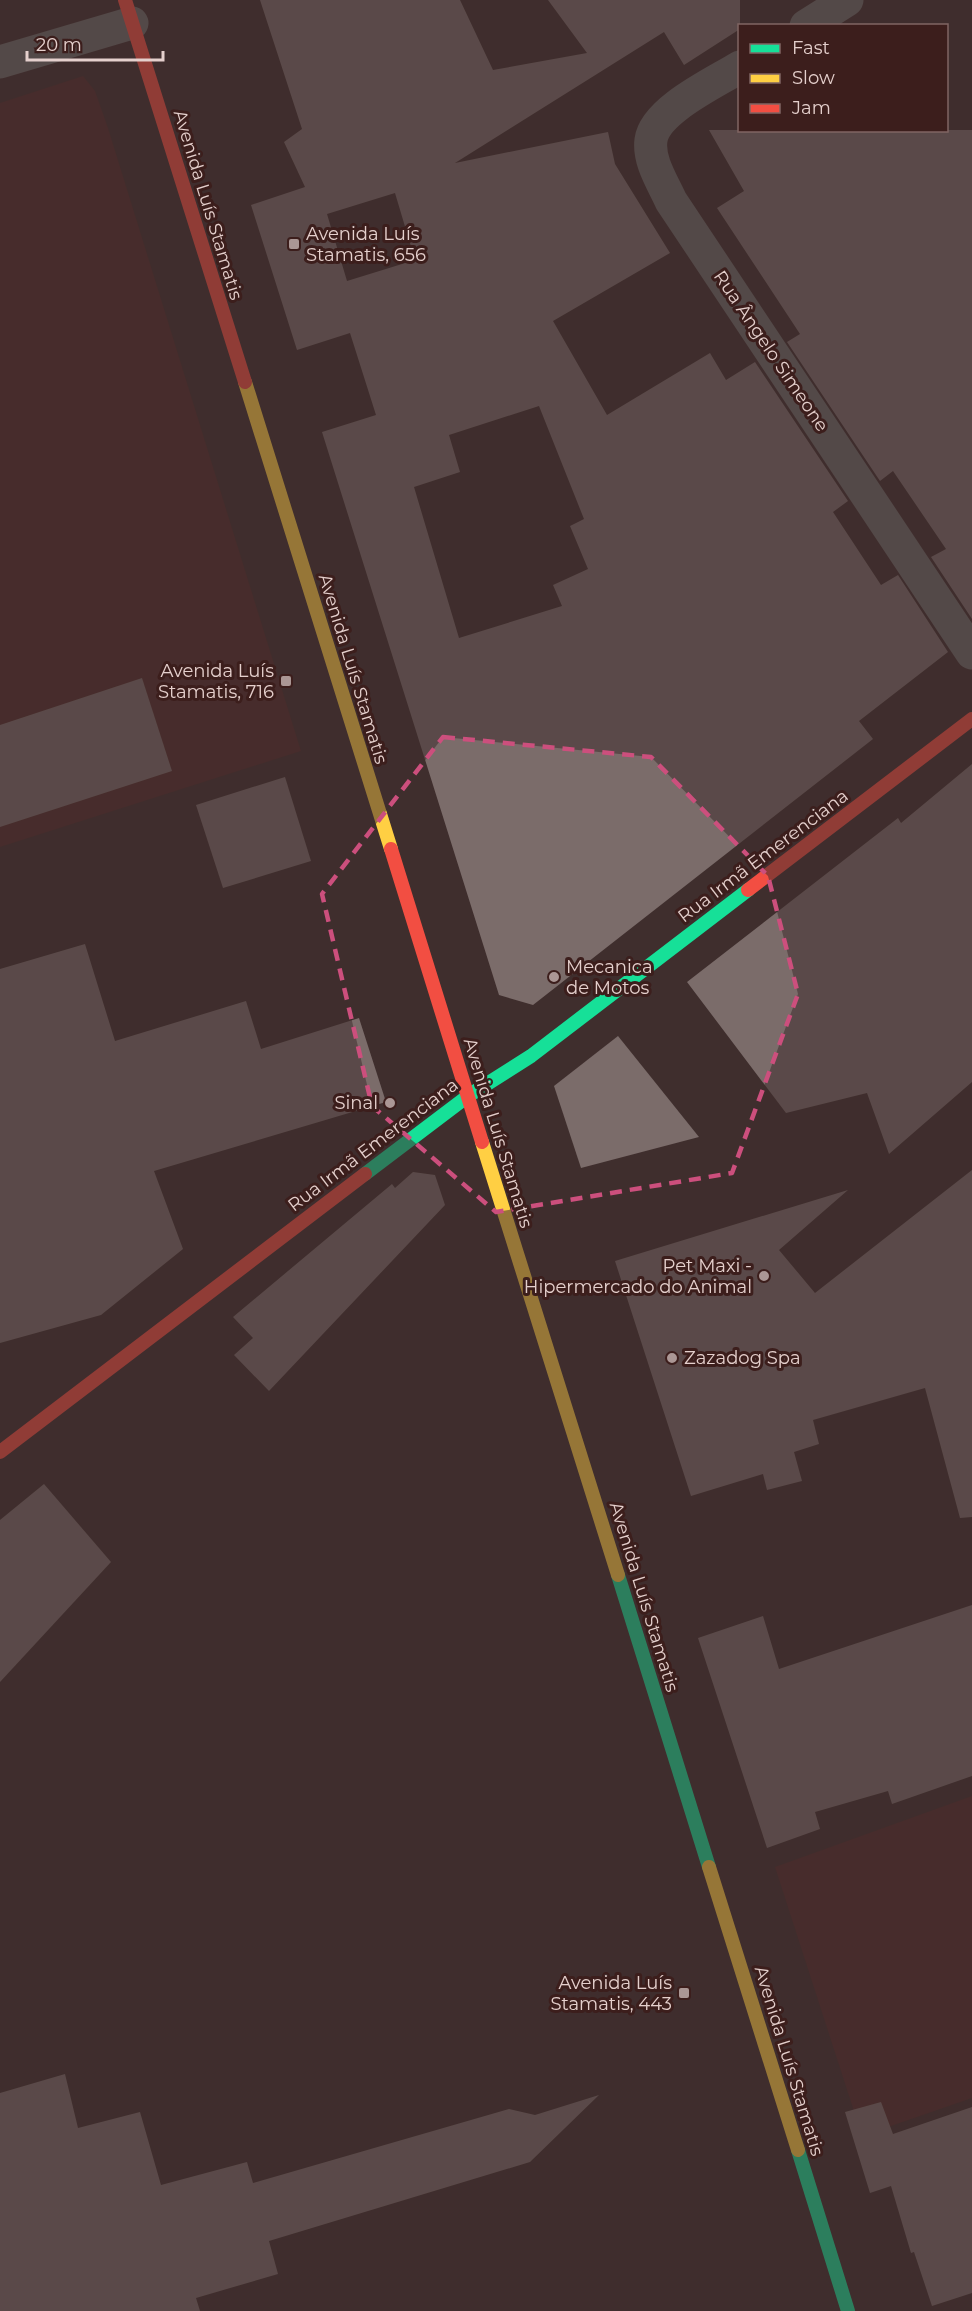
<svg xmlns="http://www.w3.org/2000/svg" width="972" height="2311" viewBox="0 0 972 2311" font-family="Montserrat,sans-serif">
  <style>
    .built { fill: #502c2a }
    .building { fill: #7b6c6a; fill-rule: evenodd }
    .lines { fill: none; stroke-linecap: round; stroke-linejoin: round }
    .street { stroke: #6c6a68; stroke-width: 33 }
    .fast { stroke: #16e098; stroke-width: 14 }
    .slow { stroke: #ffcf43; stroke-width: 14 }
    .jam { stroke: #f24e42; stroke-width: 14 }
    .marked { fill: none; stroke: #cc4f7d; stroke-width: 4.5; stroke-dasharray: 12 8; stroke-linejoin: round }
    .poi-dot { fill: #ab9795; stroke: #3c1e1c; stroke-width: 2 }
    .labels { text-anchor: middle; stroke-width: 6; stroke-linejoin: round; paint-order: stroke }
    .street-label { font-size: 18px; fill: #e5d0cd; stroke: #3c1e1c }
    .poi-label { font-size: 18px; fill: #e5d0cd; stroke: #3c1e1c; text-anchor: end }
  </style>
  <rect width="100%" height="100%" fill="#3f2e2d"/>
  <!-- built -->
  <g class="built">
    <polygon points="83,76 95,91 108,128 301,751 0,847 0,103"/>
    <polygon points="972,1796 972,2098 862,2136 775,1867"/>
  </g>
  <!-- building -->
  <g class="building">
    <path d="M260,0H460L493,70L587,53L548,0H740V29L684,65L664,32L455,163L608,132L615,164L670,253L553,321L607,415L710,353L726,380L755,362L848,501L833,512L881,585L898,575L948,652L859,721L873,739L533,1005L499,995L322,432L376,415L350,333L297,350L251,205L305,187L284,142L302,129ZM395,193L415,260L347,281L327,214ZM539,406L584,519L570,526L588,569L553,585L562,606L459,638L414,487L460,472L449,435Z"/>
    <polygon points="709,130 972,130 972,619 931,557 946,549 893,471 880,481 787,342 800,334 717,208 744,191"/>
    <polygon points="142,678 172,771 0,827 0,725"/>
    <polygon points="972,764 972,1082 889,1154 867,1093 786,1113 687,982 898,818 901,823"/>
    <polygon points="285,777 311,861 223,888 196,805"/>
    <polygon points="85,944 115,1041 246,1001 261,1049 359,1018 386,1102 154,1171 183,1249 101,1315 0,1343 0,969"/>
    <polygon points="618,1036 699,1137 581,1168 554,1086"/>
    <polygon points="972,1170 972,1517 960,1518 925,1388 813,1420 819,1444 794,1452 802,1481 767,1490 763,1474 691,1496 615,1261 848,1190 779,1250 815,1293"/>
    <polygon points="413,1172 435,1175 445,1205 269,1391 234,1355 253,1338 233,1317 392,1184 395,1188"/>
    <polygon points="44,1484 111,1562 0,1682 0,1520"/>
    <polygon points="972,1605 972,1776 892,1804 888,1791 815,1812 820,1829 767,1848 698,1638 763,1616 779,1669"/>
    <polygon points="65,2074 78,2128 140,2112 161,2185 247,2162 253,2183 509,2109 535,2115 599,2095 530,2162 269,2241 278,2274 196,2298 200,2311 0,2311 0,2093"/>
    <polygon points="881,2102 893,2134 972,2107 972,2293 932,2306 914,2252 911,2253 891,2186 870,2193 845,2112"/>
  </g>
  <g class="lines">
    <!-- street -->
    <g class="street">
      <polyline points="806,26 847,0"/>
      <polyline points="0,62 132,23"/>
      <path d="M740,67C716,82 655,110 651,140C648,161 663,183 671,201L972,653"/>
    </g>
    <!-- fast -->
    <g class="fast">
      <polyline points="365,1174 468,1096 531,1056 748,890"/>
      <polyline points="618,1575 709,1867"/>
      <polyline points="798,2150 848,2311"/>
    </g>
    <!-- slow -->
    <g class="slow">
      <polyline points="245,382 391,849"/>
      <polyline points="482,1142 618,1575"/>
      <polyline points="709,1867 798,2150"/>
    </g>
    <!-- jam -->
    <g class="jam">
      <polyline points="125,0 245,382"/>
      <polyline points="391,849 482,1142"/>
      <polyline points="748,890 972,719"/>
      <polyline points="0,1452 365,1174"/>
    </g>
  </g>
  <!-- marked area -->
  <path d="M0 0H972V2311H0ZM443,737L651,757L768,876L798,994L732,1173L496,1212L372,1106L322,894Z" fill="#3f2e2d" fill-opacity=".55" fill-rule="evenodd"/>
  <path class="marked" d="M443,737L651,757L768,876L798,994L732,1173L496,1212L372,1106L322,894Z"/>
  <!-- markers -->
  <g class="poi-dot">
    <rect x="288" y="238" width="12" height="12" rx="3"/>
    <rect x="280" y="675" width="12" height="12" rx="3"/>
    <circle cx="554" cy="977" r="6"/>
    <circle cx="390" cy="1103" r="6"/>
    <circle cx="764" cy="1276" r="6"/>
    <circle cx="672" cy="1358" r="6"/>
    <rect x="678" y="1987" width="12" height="12" rx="3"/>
  </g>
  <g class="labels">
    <!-- street labels -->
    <g class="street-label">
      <text transform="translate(208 205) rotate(73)" y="6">Avenida Luís Stamatis</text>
      <text transform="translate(771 351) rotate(56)" y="6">Rua Ângelo Simeone</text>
      <text transform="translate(353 669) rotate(73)" y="6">Avenida Luís Stamatis</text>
      <text transform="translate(763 856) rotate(-37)" y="6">Rua Irmã Emerenciana</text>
      <text transform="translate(498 1133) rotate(73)" y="6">Avenida Luís Stamatis</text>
      <text transform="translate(373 1145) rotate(-37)" y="6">Rua Irmã Emerenciana</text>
      <text transform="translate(644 1597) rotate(73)" y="6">Avenida Luís Stamatis</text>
      <text transform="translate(789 2061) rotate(73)" y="6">Avenida Luís Stamatis</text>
    </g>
    <!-- poi labels -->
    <g class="poi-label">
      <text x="306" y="240" text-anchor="start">Avenida Luís<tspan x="306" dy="21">Stamatis, 656</tspan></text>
      <text x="274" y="677">Avenida Luís<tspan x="274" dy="21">Stamatis, 716</tspan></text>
      <text x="566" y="973" text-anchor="start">Mecanica<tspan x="566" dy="21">de Motos</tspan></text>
      <text x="378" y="1109">Sinal</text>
      <text x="752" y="1272">Pet Maxi -<tspan x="752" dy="21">Hipermercado do Animal</tspan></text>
      <text x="684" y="1364" text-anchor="start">Zazadog Spa</text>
      <text x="672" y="1989">Avenida Luís<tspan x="672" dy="21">Stamatis, 443</tspan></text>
    </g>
  </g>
  <!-- legend -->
  <rect x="738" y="24" width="210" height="108" fill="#3c1e1c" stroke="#806563" stroke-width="1.5"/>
  <rect x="750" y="44" width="30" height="9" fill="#16e098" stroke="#806563" stroke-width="1.5"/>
  <text x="792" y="54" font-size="18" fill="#e5d0cd">Fast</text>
  <rect x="750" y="74" width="30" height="9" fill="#ffcf43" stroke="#806563" stroke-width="1.5"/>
  <text x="792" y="84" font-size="18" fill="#e5d0cd">Slow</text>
  <rect x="750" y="104" width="30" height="9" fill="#f24e42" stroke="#806563" stroke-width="1.5"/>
  <text x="792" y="114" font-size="18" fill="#e5d0cd">Jam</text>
  <!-- scale -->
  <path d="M27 51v9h136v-9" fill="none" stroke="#e5d0cd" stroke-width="3"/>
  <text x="36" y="51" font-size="18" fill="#e5d0cd" stroke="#3c1e1c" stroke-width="4.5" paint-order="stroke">20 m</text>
</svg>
